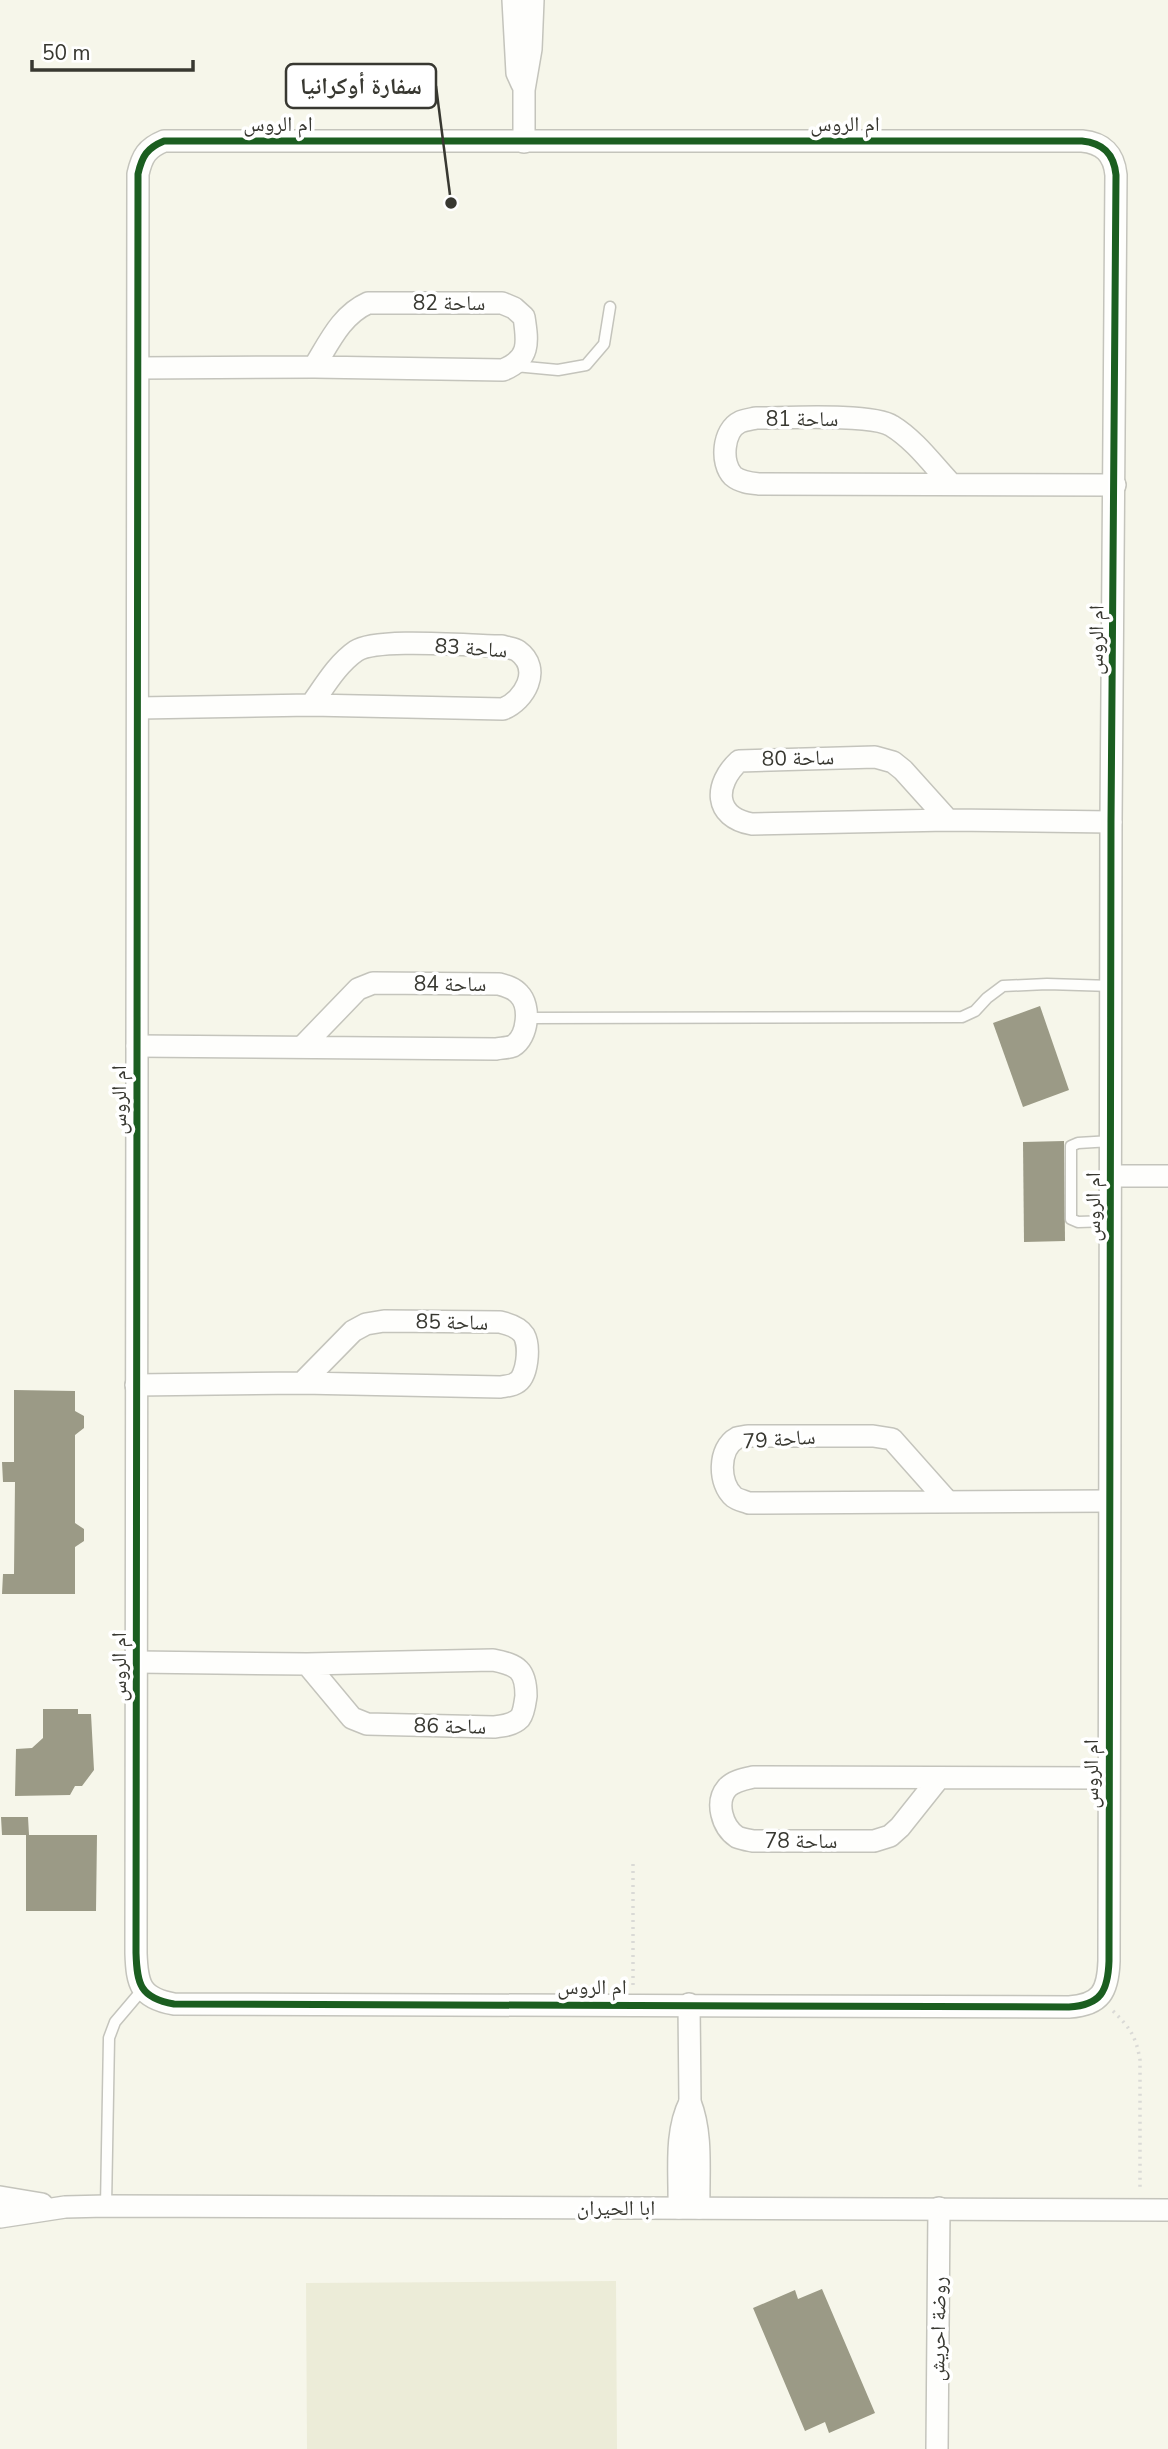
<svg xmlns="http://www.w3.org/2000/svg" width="1168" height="2449" viewBox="0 0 1168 2449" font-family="'Nunito Sans','Noto Naskh Arabic',sans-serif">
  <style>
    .built { fill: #ececd8 }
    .building { fill: #9b9a86 }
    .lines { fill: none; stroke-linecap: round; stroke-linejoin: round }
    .service-casing { stroke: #c4c4bc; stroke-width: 13 }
    .minor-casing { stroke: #c4c4bc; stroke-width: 24 }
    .path { stroke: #dadad6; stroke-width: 3.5; stroke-dasharray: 2 5; stroke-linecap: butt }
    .service { stroke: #fefefc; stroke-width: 10 }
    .minor { stroke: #fefefc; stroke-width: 21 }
    .cycleway-casing { stroke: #fff; stroke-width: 11 }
    .cycleway { stroke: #1b5e20; stroke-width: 7 }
    .labels { text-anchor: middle; stroke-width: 7; stroke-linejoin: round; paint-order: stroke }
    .street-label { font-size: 21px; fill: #383831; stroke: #fff }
    .leader { fill: none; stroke: #383831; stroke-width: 2.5 }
    .callout-dot { fill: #383831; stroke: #fff; stroke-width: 2.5 }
    .callout { fill: #fff; stroke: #383831; stroke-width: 2.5 }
    .callout-label { font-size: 23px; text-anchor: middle; font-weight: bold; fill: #383831 }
  </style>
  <rect width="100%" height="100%" fill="#f6f6ea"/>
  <!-- built -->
  <polygon class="built" points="616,2281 617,2449 307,2449 306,2283"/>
  <!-- building -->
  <g class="building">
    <polygon points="1040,1006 1069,1090 1023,1107 993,1023"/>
    <polygon points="1064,1141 1065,1241 1024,1242 1023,1142"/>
    <polygon points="14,1390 75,1391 75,1411 84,1416 84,1428 75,1435 75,1523 84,1529 84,1541 75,1547 75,1594 2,1594 3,1574 14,1574 15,1482 3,1482 2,1462 14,1462"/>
    <polygon points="43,1709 78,1709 78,1714 91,1714 94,1770 82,1786 75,1786 70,1795 15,1796 16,1749 32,1748 43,1738"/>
    <polygon points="1,1817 28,1817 29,1835 97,1835 96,1911 26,1911 26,1835 2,1835"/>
    <polygon points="822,2289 875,2413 829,2433 825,2422 805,2431 753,2308 795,2290 798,2299"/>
  </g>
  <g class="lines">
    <defs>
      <g id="service">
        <polyline points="515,366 558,370 586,365 604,344 610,307"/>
        <polyline points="525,1018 962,1017 975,1011 987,998 1003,986 1047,984 1112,986"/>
        <polyline points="1110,1221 1078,1222 1071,1219 1071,1146 1078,1143 1111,1141"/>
        <polyline points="106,2206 109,2038 115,2022 143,1989"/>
      </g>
      <g id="minor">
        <polyline points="513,0 517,73 522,84"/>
        <path d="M164,141H1082C1103,143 1114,154 1116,175L1111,822L1109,1961C1108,1991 1101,2005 1069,2007L174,2004C140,1998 137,1984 136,1953L138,174C142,156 147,148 164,141Z"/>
        <polyline points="524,142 524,90 531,49 533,0"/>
        <path d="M139,368L314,367L503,370C530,359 528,343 524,317L514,308L502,303H368C341,315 329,343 314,367"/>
        <path d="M951,484C933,465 915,440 892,426C872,413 785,418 756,418C752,419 744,420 740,422C723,430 720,463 733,476C740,482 750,483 759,484L1115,485"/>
        <path d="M139,708L311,705L503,709C524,701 543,669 518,651C514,648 507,648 502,646C472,646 377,637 356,651C337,664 324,687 311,705"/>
        <path d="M948,820L903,770L893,762L875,757L739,761C714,784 713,817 752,824L948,820L1111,822"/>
        <path d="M137,1046L496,1049C501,1048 508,1048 513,1046C528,1037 531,1006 519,994C514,988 507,986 499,984L373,983L358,989L303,1046"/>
        <polyline points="1111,1176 1168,1176"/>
        <path d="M136,1385L302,1383L500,1387C505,1386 512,1386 516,1383C528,1377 530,1346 524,1335C519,1327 509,1324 500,1322L384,1321L366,1324L353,1331L302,1383"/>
        <path d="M948,1502L892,1439L873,1436H748C744,1437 740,1437 737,1438C718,1448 718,1484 734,1497C738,1500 744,1501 749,1503L1109,1501"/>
        <path d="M137,1662L307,1664L493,1660C518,1665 526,1670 526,1696C525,1703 524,1713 520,1718C513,1725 503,1726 494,1727L367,1724L352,1718L307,1664"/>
        <path d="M939,1778L900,1827L890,1836L874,1841H753C748,1840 742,1839 737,1837C722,1827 715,1802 727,1788C733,1781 744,1779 753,1777L1108,1778"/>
        <path d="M689,2004L690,2102C703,2135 698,2173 699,2208"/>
        <polyline points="0,2197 42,2204"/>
        <path d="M679,2208C680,2174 674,2133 690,2102"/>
        <polyline points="0,2217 65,2207 106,2206 1168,2210"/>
        <polyline points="937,2449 939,2208"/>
      </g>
    </defs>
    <!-- service casing -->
    <use href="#service" class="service-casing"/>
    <!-- minor casing -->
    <use href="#minor" class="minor-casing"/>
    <!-- path -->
    <g class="path">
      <polyline points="633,1985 633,1862"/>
      <path d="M1113,2011C1130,2028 1136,2036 1140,2060V2190"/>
    </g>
    <!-- service -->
    <use href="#service" class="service"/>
    <!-- minor -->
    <use href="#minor" class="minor"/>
    <defs>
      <path id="cycleway" d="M164,141H1082C1103,143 1114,154 1116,175L1111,822L1109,1961C1108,1991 1101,2005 1069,2007L174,2004C140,1998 137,1984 136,1953L138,174C142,156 147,148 164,141Z"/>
    </defs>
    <!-- cycleway casing -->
    <use href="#cycleway" class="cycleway-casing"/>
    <!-- cycleway -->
    <use href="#cycleway" class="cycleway"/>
  </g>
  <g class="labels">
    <!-- street labels -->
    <g class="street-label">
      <text x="278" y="131">ام الروس</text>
      <text x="845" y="131">ام الروس</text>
      <text x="449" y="310">ساحة 82</text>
      <text x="802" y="426">ساحة 81</text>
      <text transform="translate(1096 640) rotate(-89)" y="7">ام الروس</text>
      <text transform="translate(471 648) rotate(4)" y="7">ساحة 83</text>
      <text transform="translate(798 758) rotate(-1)" y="7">ساحة 80</text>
      <text x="450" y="991">ساحة 84</text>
      <text transform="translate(119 1100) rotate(-90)" y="7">ام الروس</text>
      <text transform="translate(1093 1207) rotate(-90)" y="7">ام الروس</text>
      <text transform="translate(452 1322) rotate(1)" y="7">ساحة 85</text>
      <text transform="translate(779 1439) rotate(-4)" y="7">ساحة 79</text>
      <text transform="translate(119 1667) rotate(-90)" y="7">ام الروس</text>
      <text transform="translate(450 1726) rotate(1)" y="7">ساحة 86</text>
      <text transform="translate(1091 1774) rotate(-90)" y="7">ام الروس</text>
      <text x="801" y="1848">ساحة 78</text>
      <text x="592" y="1994">ام الروس</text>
      <text x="616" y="2215">ابا الحيران</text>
      <text transform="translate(938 2329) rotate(-89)" y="7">روضة احريش</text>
    </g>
  </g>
  <!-- callouts -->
  <path class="leader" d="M451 203L436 86"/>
  <circle class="callout-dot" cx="451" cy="203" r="7"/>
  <rect class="callout" x="286" y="64" width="150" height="44" rx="7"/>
  <g class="callout-label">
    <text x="361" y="94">سفارة أوكرانيا</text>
  </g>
  <!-- scale -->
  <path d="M32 60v10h161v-10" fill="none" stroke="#383831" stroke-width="3.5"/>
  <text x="42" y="60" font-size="21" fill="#383831" stroke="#ffffff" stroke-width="5" paint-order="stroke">50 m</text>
</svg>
